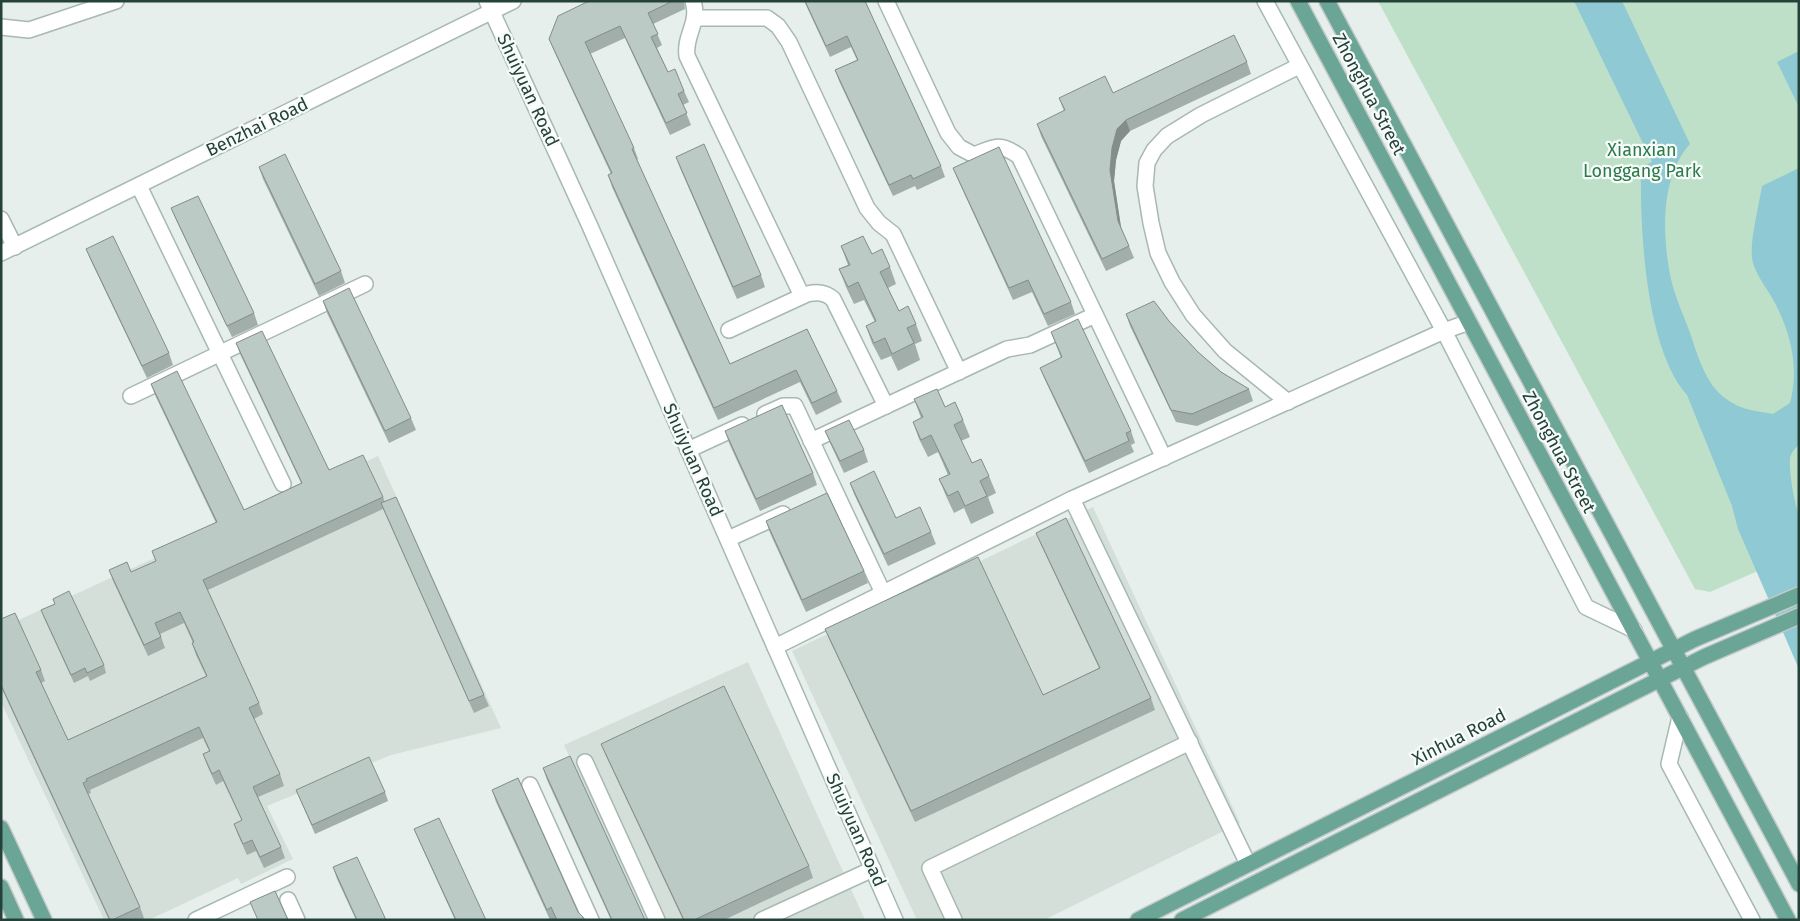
<svg xmlns="http://www.w3.org/2000/svg" width="1800" height="921" viewBox="0 0 1800 921" font-family="'Fira Sans',sans-serif">
  <style>
    .built { fill: #d4dfda }
    .green { fill: #bfe0c8 }
    .water { fill: #8ec9d4 }
    .lines { fill: none; stroke-linecap: round; stroke-linejoin: round }
    .minor-casing { stroke: #a8b8b2; stroke-width: 18 }
    .major-casing { stroke: #c2cac8; stroke-width: 18 }
    .minor { stroke: #fff; stroke-width: 15 }
    .major { stroke: #6aa596; stroke-width: 15 }
    .wall { fill: #a1aea9 }
    .shaded-wall { fill: #838d89 }
    .building { fill: #bbcac4; stroke: #838d89 }
    .labels { text-anchor: middle; stroke-width: 4.5; stroke-linejoin: round; paint-order: stroke }
    .street-label { font-size: 18px; fill: #24423a; stroke: #f7fbf9 }
    .park-label { font-size: 18px; fill: #2d7a4b; stroke: #f7fbf9 }
  </style>
  <rect width="100%" height="100%" fill="#e6efeb"/>
  <!-- built -->
  <g class="built">
    <polygon points="378,456 501,728 391,755 267,806 293,859 241,884 238,878 149,920 104,920 1,702 1,628"/>
    <polygon points="1093,507 1240,823 1044,920 917,920 792,651"/>
    <polygon points="748,662 865,920 645,920 564,745"/>
  </g>
  <!-- green -->
  <polygon class="green" points="1378,1 1799,1 1799,553 1710,592 1695,589"/>
  <!-- water -->
  <g class="water">
    <path d="M1574,1H1622L1690,144C1660,177 1662,237 1671,279C1675,297 1684,316 1690,333C1697,353 1703,376 1718,392C1736,409 1750,410 1773,414L1790,403C1800,367 1790,328 1771,296C1764,284 1754,272 1752,258C1750,240 1759,205 1762,186L1799,168V445C1795,448 1791,453 1790,458C1789,474 1794,501 1799,515V669L1738,529L1732,506L1687,395C1645,348 1640,229 1641,167L1652,162Z"/>
    <polygon points="1799,51 1799,105 1798,105 1777,62"/>
  </g>
  <g class="lines">
    <defs>
      <g id="minor">
        <polyline points="487,1 589,224 895,920"/>
        <path d="M693,1C700,23 684,35 687,56L802,296"/>
        <path d="M886,1L948,133L959,147L974,155C995,147 999,142 1019,156L1164,458"/>
        <polyline points="1265,1 1444,331 1586,607 1634,630"/>
        <polyline points="696,18 767,18 778,26 789,42 867,208 879,223 893,234 959,372"/>
        <polyline points="1,27 29,30 116,1"/>
        <polyline points="139,186 283,484"/>
        <polyline points="1,219 15,247"/>
        <polyline points="1,253 513,1"/>
        <path d="M729,330L807,294C817,292 825,292 833,299L886,406"/>
        <polyline points="131,396 365,284"/>
        <polyline points="1288,402 1225,351 1193,315 1172,282 1158,253 1151,223 1145,186 1147,163 1154,150 1167,136 1201,115 1299,66"/>
        <polyline points="765,414 783,406 795,406 883,593"/>
        <polyline points="811,441 1007,349 1030,345 1095,315"/>
        <polyline points="688,450 742,425"/>
        <polyline points="1072,499 1248,864"/>
        <polyline points="728,539 783,514"/>
        <polyline points="775,647 1072,499 1444,331 1469,322"/>
        <polyline points="1680,717 1669,764 1752,920"/>
        <polyline points="585,762 657,920"/>
        <polyline points="530,785 591,920"/>
        <polyline points="288,900 297,920"/>
        <polyline points="196,920 287,877"/>
        <polyline points="762,920 873,869"/>
        <polyline points="954,920 930,868 1190,742"/>
      </g>
      <g id="major">
        <polyline points="1298,1 1788,920"/>
        <polyline points="1327,1 1799,884"/>
        <polyline points="1,828 44,920"/>
        <polyline points="1,887 16,920"/>
        <polyline points="1138,920 1695,639 1799,595"/>
        <polyline points="1182,920 1704,657 1799,616"/>
      </g>
    </defs>
    <!-- minor casing -->
    <use href="#minor" class="minor-casing"/>
    <!-- major casing -->
    <use href="#major" class="major-casing"/>
    <!-- minor -->
    <use href="#minor" class="minor"/>
    <!-- major -->
    <use href="#major" class="major"/>
  </g>
  <!-- wall -->
  <g class="wall">
    <polygon points="589,1 684,1 685,9 653,24 662,45 657,48 668,72 684,91 689,102 683,105 691,125 670,135 625,38 590,54 634,148 638,159 637,160 730,364 807,329 837,391 842,402 816,415 800,382 718,420 612,187 608,175 611,174 554,51 549,39"/>
    <polygon points="804,1 865,1 941,166 945,177 917,190 915,186 893,196 839,81 835,70 857,60 851,47 830,57"/>
    <polygon points="1247,62 1251,74 1130,131 1121,141 1116,160 1114,181 1121,229 1129,246 1134,258 1106,271 1041,136 1037,124 1064,111 1059,98 1113,93"/>
    <polygon points="676,157 761,275 765,287 737,299 680,168"/>
    <polygon points="259,167 341,271 345,283 319,296 263,179"/>
    <polygon points="953,168 1071,302 1075,314 1048,326 1032,292 1013,300 958,180"/>
    <polygon points="171,208 254,313 258,325 232,337 176,220"/>
    <polygon points="841,246 872,254 890,267 896,284 888,288 899,311 916,324 922,341 915,344 920,360 898,371 891,356 881,360 872,343 866,326 875,322 864,300 854,304 846,287 839,269 848,265"/>
    <polygon points="86,249 169,353 173,365 147,378 91,261"/>
    <polygon points="323,301 411,418 416,430 389,443 327,313"/>
    <polygon points="1126,314 1169,321 1198,352 1221,372 1249,389 1253,401 1197,426 1176,422 1130,326"/>
    <polygon points="1051,332 1131,431 1135,443 1131,445 1134,452 1089,473 1045,380 1040,368 1061,358"/>
    <polygon points="236,343 329,470 383,497 385,502 484,695 489,706 474,713 383,509 208,590 259,703 263,714 254,719 280,774 284,786 258,797 281,847 285,858 264,868 256,851 247,855 238,835 234,824 242,821 223,781 216,785 207,765 203,754 209,751 203,738 90,790 91,793 88,794 140,907 144,918 141,920 109,920 1,687 1,619 41,670 45,681 41,683 68,740 206,676 196,655 192,643 193,643 184,623 160,634 165,648 148,656 113,581 109,570 131,572 156,561 152,551 216,523 155,395 151,384 244,510 301,483 240,354"/>
    <polygon points="914,399 945,407 963,420 970,437 961,441 972,463 989,476 996,493 988,497 994,513 971,524 964,508 954,513 946,496 939,479 948,475 938,452 928,457 919,439 913,422 921,418"/>
    <polygon points="725,431 813,473 817,485 760,511 729,443"/>
    <polygon points="825,431 864,450 868,462 844,473 830,443"/>
    <polygon points="850,483 896,518 931,532 936,544 888,566 854,494"/>
    <polygon points="766,521 864,571 868,583 806,612 770,533"/>
    <polygon points="1036,533 1151,698 1155,710 915,822 830,641 825,629 1043,695 1099,668 1041,545"/>
    <polygon points="53,599 104,665 106,673 90,681 88,676 74,683 44,618 41,610 55,604"/>
    <polygon points="601,744 809,866 813,878 724,920 683,920 606,756"/>
    <polygon points="543,768 645,920 611,920 547,780"/>
    <polygon points="296,790 385,792 388,801 315,834"/>
    <polygon points="492,790 578,912 585,920 556,920 556,919 550,920 496,802"/>
    <polygon points="414,829 486,920 455,920 419,841"/>
    <polygon points="333,867 386,920 356,920 337,879"/>
  </g>
  <!-- shaded-wall -->
  <polygon class="shaded-wall" points="1126,120 1130,131 1121,141 1116,160 1114,181 1122,233 1118,221 1110,170 1112,148 1117,129"/>
  <!-- building -->
  <g class="building">
    <polygon points="589,1 673,1 648,13 658,34 651,37 668,72 675,69 684,91 678,94 687,113 666,123 620,26 585,42 634,148 632,149 730,364 807,329 837,391 812,403 796,370 714,408 608,175 612,173 549,39 558,16"/>
    <polygon points="805,1 865,1 941,166 913,179 911,175 889,185 835,70 858,60 847,36 826,46"/>
    <polygon points="1234,35 1247,62 1126,120 1117,129 1112,148 1110,170 1118,221 1129,246 1102,259 1037,124 1065,110 1059,98 1105,76 1113,93"/>
    <polygon points="704,144 761,275 733,287 676,157"/>
    <polygon points="999,147 1071,302 1044,314 1028,280 1009,288 953,168"/>
    <polygon points="285,154 341,271 315,284 259,167"/>
    <polygon points="198,196 254,313 227,326 171,208"/>
    <polygon points="113,236 169,353 142,366 86,249"/>
    <polygon points="863,236 872,254 882,249 890,267 880,272 899,311 908,306 916,324 907,328 914,343 892,354 885,338 874,343 866,326 876,321 858,282 848,287 839,269 850,265 841,246"/>
    <polygon points="349,288 411,418 385,431 323,301"/>
    <polygon points="1154,301 1169,321 1198,352 1221,372 1249,389 1192,414 1171,410 1126,314"/>
    <polygon points="1078,319 1131,431 1126,433 1129,441 1085,461 1040,368 1062,357 1051,332"/>
    <polygon points="262,331 329,470 363,455 383,497 203,580 259,703 249,708 280,774 253,787 281,847 260,857 252,840 243,844 234,824 242,820 219,770 212,774 203,754 210,751 199,727 86,779 87,781 83,783 140,907 112,920 110,920 1,685 1,619 15,613 41,670 36,672 68,740 207,676 192,643 194,642 180,612 155,623 161,637 144,645 109,570 127,562 131,572 156,561 152,551 217,522 151,384 177,371 244,510 302,483 236,343"/>
    <polygon points="937,389 945,407 955,402 963,420 954,425 972,463 981,459 989,476 980,481 987,496 965,506 958,491 948,496 939,479 950,474 931,435 921,440 913,422 923,417 914,399"/>
    <polygon points="782,405 813,473 756,499 725,431"/>
    <polygon points="849,420 864,450 840,461 825,431"/>
    <polygon points="874,471 896,518 920,507 931,532 884,554 850,483"/>
    <polygon points="827,493 864,571 802,600 766,521"/>
    <polygon points="396,497 484,695 469,701 381,503"/>
    <polygon points="1066,518 1151,698 911,811 825,629 978,557 1043,695 1100,668 1036,533"/>
    <polygon points="69,591 104,665 87,673 85,668 71,675 41,610 55,604 53,599"/>
    <polygon points="724,686 809,866 694,920 684,920 601,744"/>
    <polygon points="570,756 645,920 612,920 543,768"/>
    <polygon points="369,757 385,792 312,825 296,790"/>
    <polygon points="518,778 578,912 583,917 585,920 557,920 551,907 547,910 492,790"/>
    <polygon points="439,818 486,920 456,920 414,829"/>
    <polygon points="357,857 386,920 357,920 333,867"/>
    <polygon points="275,891 288,920 258,920 250,902"/>
  </g>
  <g class="labels">
    <!-- street labels -->
    <g class="street-label">
      <text transform="translate(528 90) rotate(65)" y="6">Shuiyuan Road</text>
      <text transform="translate(1369 94) rotate(62)" y="6">Zhonghua Street</text>
      <text transform="translate(257 127) rotate(-26)" y="6">Benzhai Road</text>
      <text transform="translate(1559 452) rotate(62)" y="6">Zhonghua Street</text>
      <text transform="translate(693 460) rotate(66)" y="6">Shuiyuan Road</text>
      <text transform="translate(1459 737) rotate(-27)" y="6">Xinhua Road</text>
      <text transform="translate(856 830) rotate(66)" y="6">Shuiyuan Road</text>
    </g>
    <!-- park labels -->
    <g class="park-label">
      <text x="1642" y="156">Xianxian<tspan x="1642" dy="21">Longgang Park</tspan></text>
    </g>
  </g>
  <!-- border -->
  <rect width="1800" height="921" fill="none" stroke="#24423a" stroke-width="5"/>
</svg>
